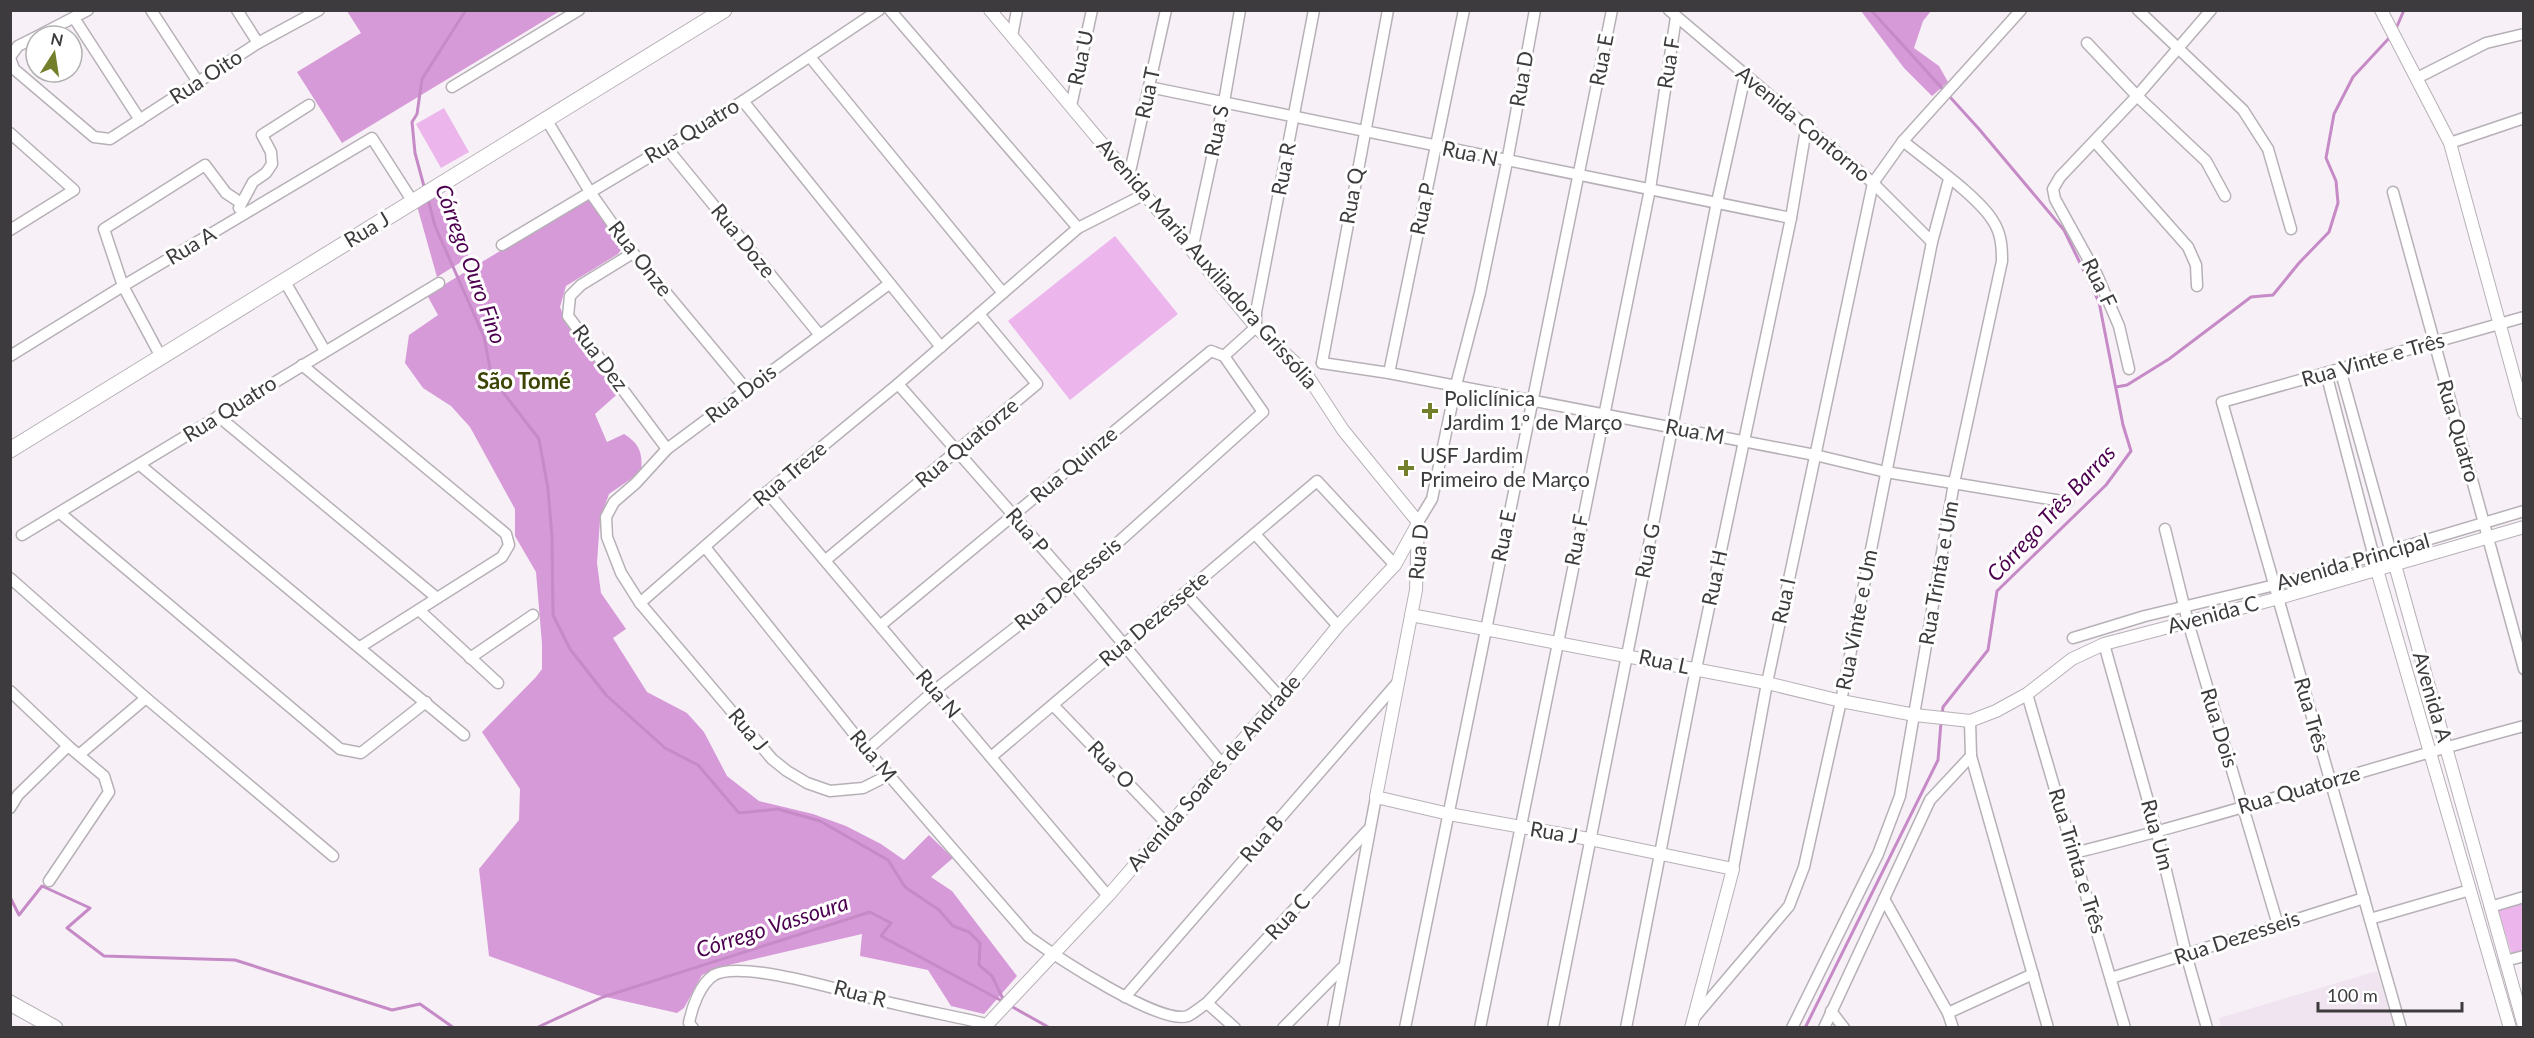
<svg xmlns="http://www.w3.org/2000/svg" width="2534" height="1038" viewBox="0 0 2534 1038" font-family="Lato,sans-serif">
  <style>
    .built { fill: #efe4ef }
    .green { fill: #ecb6ed }
    .forest { fill: #d79ad8 }
    .lines { fill: none; stroke-linecap: round; stroke-linejoin: round }
    .stream { stroke: #c68ac7; stroke-width: 3 }
    .minor-casing { stroke: #b7b1b7; stroke-width: 13 }
    .tertiary-casing { stroke: #b7b1b7; stroke-width: 14 }
    .secondary-casing { stroke: #b7b1b7; stroke-width: 17 }
    .minor { stroke: #fff; stroke-width: 10 }
    .tertiary { stroke: #fff; stroke-width: 12 }
    .secondary { stroke: #fff; stroke-width: 15 }
    .poi-dot { fill: #747f2b; stroke: #fff; stroke-width: 2 }
    .labels { text-anchor: middle; stroke-width: 6; stroke-linejoin: round; paint-order: stroke }
    .street-label { font-size: 21px; fill: #3e3b3e; stroke: #fff }
    .poi-label { font-size: 21px; fill: #3e3b3e; stroke: #fff; text-anchor: start }
    .water-label { font-size: 22px; font-style: italic; fill: #4c004f; stroke: #fff }
    .neighbourhood-label { font-size: 22px; font-weight: bold; fill: #3c4305; stroke: #fff }
  </style>
  <rect width="100%" height="100%" fill="#f7f1f7"/>
  <!-- built -->
  <polygon class="built" points="2377,971 2394,1027 2221,1027 2219,1018"/>
  <!-- green -->
  <g class="green">
    <polygon points="444,108 469,152 441,168 416,124"/>
    <polygon points="1115,236 1178,314 1070,400 1008,321"/>
    <polygon points="2523,898 2523,952 2512,955 2497,906"/>
  </g>
  <!-- forest -->
  <g class="forest">
    <polygon points="347,11 560,11 342,143 297,72 361,33"/>
    <polygon points="1861,11 1931,11 1923,21 1914,48 1939,66 1948,82 1932,96 1904,68"/>
    <polygon points="437,193 469,257 437,277 417,206"/>
    <path d="M588,198L623,247L618,254L566,286L560,307L567,325L622,390L595,414L607,442L624,434C640,444 643,453 641,472L609,494L600,520L597,563L601,593L626,629L613,638L647,692L687,713L704,732L727,776L759,801L813,814L846,826L881,844L904,860L929,835L953,858L931,877L952,891L1017,976L984,1014L951,1006L928,970L860,956L862,934L720,967L702,975L684,1008L677,1013L597,995L489,956L479,869L519,820L520,789L482,732L536,677L542,669V644L536,572L515,536V509L470,427L451,406L423,388L405,363L409,335L438,315L427,295Z"/>
  </g>
  <g class="lines">
    <!-- stream -->
    <g class="stream">
      <polyline points="1871,10 1979,129 2064,230 2099,302 2123,425 2131,451 2106,485 1997,591 1988,650 1943,707 1942,715"/>
      <polyline points="2395,31 2404,10"/>
      <polyline points="425,190 415,153 412,122 417,114 422,79 466,10"/>
      <polyline points="428,199 435,226 484,337 492,378 539,439 548,489 552,537 553,615 570,649 606,695 665,748 698,765 739,813 778,809 820,821 888,860 905,887 939,910 953,926 969,932 980,943 979,965 992,976 1004,1001"/>
      <polyline points="2116,387 2127,385 2169,359 2251,297 2273,295 2299,263 2329,232 2338,203 2336,181 2326,158 2334,114 2353,77 2391,36"/>
      <polyline points="10,897 19,915 42,886 90,908 67,928 104,956 235,960 392,1010 420,1004 454,1028"/>
      <polyline points="1009,1005 1050,1028"/>
      <polyline points="536,1028 603,997 870,912 891,923 881,936 1004,1002"/>
      <polyline points="1805,1028 1938,760 1941,722"/>
    </g>
    <defs>
      <g id="minor">
        <polyline points="151,10 198,82"/>
        <polyline points="237,10 258,43"/>
        <polyline points="890,10 1078,228"/>
        <polyline points="1669,10 1873,183 1932,242"/>
        <polyline points="2138,10 2243,110 2268,149 2291,229"/>
        <polyline points="74,18 140,120"/>
        <polyline points="38,36 88,10"/>
        <polyline points="1012,36 1017,10"/>
        <polyline points="2087,43 2137,96 2206,161 2225,196"/>
        <polyline points="10,57 18,46 36,37"/>
        <polyline points="810,57 1003,293"/>
        <polyline points="10,58 14,69 94,137 110,139 258,43 319,10"/>
        <polyline points="2417,78 2486,43 2524,34"/>
        <polyline points="452,87 579,10"/>
        <polyline points="1149,87 1791,218"/>
        <polyline points="743,101 941,347"/>
        <polyline points="1071,106 1092,10"/>
        <polyline points="546,119 590,192 633,253 747,390"/>
        <polyline points="10,133 74,190 10,230"/>
        <polyline points="2095,142 2188,247 2196,265 2197,286"/>
        <polyline points="2450,143 2524,118"/>
        <polyline points="666,147 819,334"/>
        <polyline points="1129,176 1166,10"/>
        <polyline points="2393,192 2524,669"/>
        <polyline points="239,208 253,182 266,173 272,164 271,152 262,135 309,105"/>
        <polyline points="502,245 743,101 879,10"/>
        <polyline points="1192,250 1224,102 1240,10"/>
        <polyline points="633,253 581,285 570,296 568,316 667,449"/>
        <polyline points="284,280 325,351"/>
        <polyline points="889,284 667,449 636,483 614,502 606,517 607,537 621,573 640,603 772,759 787,771 807,783 830,791 863,788 889,775"/>
        <polyline points="10,356 123,286 372,138 413,202"/>
        <polyline points="1224,356 1256,327 1256,312 1314,10"/>
        <polyline points="161,357 123,286 104,229 205,165 226,193 241,203"/>
        <polyline points="1322,363 1389,373 1815,455 1886,472 2068,502"/>
        <polyline points="1322,363 1388,10"/>
        <polyline points="302,365 506,534 509,545 502,557 360,647"/>
        <polyline points="2129,369 2119,326 2097,275 2055,199 2053,189 2060,177 2137,96 2211,10"/>
        <polyline points="2340,369 2392,556"/>
        <polyline points="1389,373 1464,10"/>
        <polyline points="2326,373 2375,561"/>
        <polyline points="898,384 1073,583 1222,764"/>
        <polyline points="218,416 437,598"/>
        <polyline points="140,465 464,735"/>
        <polyline points="767,492 1108,896"/>
        <polyline points="60,513 340,749 361,753 426,702"/>
        <polyline points="1418,522 1432,499 1456,385 1480,293 1507,162 1535,10"/>
        <polyline points="2165,529 2188,622 2278,925"/>
        <polyline points="1255,534 1338,626"/>
        <polyline points="22,535 439,283"/>
        <path d="M705,547L867,750L1029,937C1054,955 1160,1026 1188,1016C1194,1013 1201,1007 1207,1003L1368,830"/>
        <polyline points="827,559 1037,384 979,314"/>
        <polyline points="10,578 146,698 333,856"/>
        <polyline points="1185,593 1280,697"/>
        <polyline points="640,603 767,492 898,384 1078,228 1145,194"/>
        <polyline points="419,610 498,683"/>
        <polyline points="2073,638 2145,616 2275,585 2524,511"/>
        <polyline points="2104,644 2157,833 2186,954 2207,1028"/>
        <polyline points="470,658 533,615"/>
        <polyline points="10,691 68,746 104,776 109,792 49,881"/>
        <polyline points="2027,694 2125,1028"/>
        <polyline points="1053,705 1169,826"/>
        <polyline points="1970,721 1971,756 2048,1028"/>
        <polyline points="867,750 935,690 1073,583 1263,412 1224,356 1211,351 881,625"/>
        <polyline points="80,754 146,698"/>
        <polyline points="991,757 1317,481 1395,565"/>
        <polyline points="10,808 18,795 68,746"/>
        <path d="M2074,853C2225,816 2373,766 2524,726"/>
        <polyline points="1733,869 1767,683 1873,183 1903,141 2021,10"/>
        <polyline points="1884,899 1948,1013 1953,1028"/>
        <polyline points="2490,907 2524,897"/>
        <polyline points="2370,919 2470,890"/>
        <polyline points="2505,961 2524,956"/>
        <polyline points="2111,978 2364,898"/>
        <polyline points="1125,997 1398,682"/>
        <polyline points="1207,1003 1235,1028"/>
        <polyline points="1831,1011 1844,1028"/>
        <polyline points="1948,1013 2033,974"/>
        <polyline points="1694,1018 1789,906 1804,867 1841,701 1932,242 1949,179"/>
        <path d="M693,1028L689,1023C692,1007 700,984 714,975C741,960 840,990 871,998C909,1008 948,1015 987,1024"/>
        <polyline points="1283,1028 1342,968"/>
        <polyline points="1333,1028 1376,797"/>
        <polyline points="1405,1028 1612,10"/>
        <polyline points="1480,1028 1650,189 1676,17"/>
        <polyline points="1553,1028 1717,202 1745,76"/>
        <polyline points="1626,1028 1696,669 1791,218 1806,129"/>
        <path d="M1792,1028L1878,854L1900,796L1954,483L2002,261C2002,246 2001,233 1993,221C1978,196 1927,161 1903,141"/>
        <polyline points="1824,1028 1930,800 1971,756"/>
        <polyline points="2401,1028 2222,402 2524,317"/>
      </g>
      <g id="tertiary">
        <polyline points="990,10 1256,327 1305,372 1343,430 1418,522"/>
        <polyline points="2381,10 2450,143 2524,413"/>
        <polyline points="1418,522 1416,590 1376,797 1449,814 1589,839 1733,869 1691,1028"/>
        <polyline points="2395,565 2524,1026"/>
        <polyline points="2377,570 2510,1028"/>
        <polyline points="1411,615 1767,683 1841,701 1915,715 1970,721 1996,711 2027,694 2072,659 2104,644 2279,598 2524,527"/>
        <polyline points="984,1028 1108,896 1280,697 1338,626 1395,565 1417,525"/>
      </g>
      <g id="secondary">
        <polyline points="10,450 724,10"/>
        <polyline points="10,1003 55,1028"/>
      </g>
    </defs>
    <!-- minor casing -->
    <use href="#minor" class="minor-casing"/>
    <!-- tertiary casing -->
    <use href="#tertiary" class="tertiary-casing"/>
    <!-- secondary casing -->
    <use href="#secondary" class="secondary-casing"/>
    <!-- minor -->
    <use href="#minor" class="minor"/>
    <!-- tertiary -->
    <use href="#tertiary" class="tertiary"/>
    <!-- secondary -->
    <use href="#secondary" class="secondary"/>
  </g>
  <!-- markers -->
  <g class="poi-dot">
    <path d="M1427 402h6v6h6v6h-6v6h-6v-6h-6v-6h6z"/>
    <path d="M1403 459h6v6h6v6h-6v6h-6v-6h-6v-6h6z"/>
  </g>
  <g class="labels">
    <!-- street labels -->
    <g class="street-label">
      <text transform="translate(1081 58) rotate(-78)" y="7">Rua U</text>
      <text transform="translate(1602 60) rotate(-79)" y="7">Rua E</text>
      <text transform="translate(1669 63) rotate(-81)" y="7">Rua F</text>
      <text transform="translate(206 77) rotate(-33)" y="7">Rua Oito</text>
      <text transform="translate(1522 79) rotate(-80)" y="7">Rua D</text>
      <text transform="translate(1148 93) rotate(-78)" y="7">Rua T</text>
      <text transform="translate(1803 124) rotate(40)" y="7">Avenida Contorno</text>
      <text transform="translate(692 131) rotate(-31)" y="7">Rua Quatro</text>
      <text transform="translate(1217 131) rotate(-78)" y="7">Rua S</text>
      <text transform="translate(1470 154) rotate(12)" y="7">Rua N</text>
      <text transform="translate(1284 169) rotate(-79)" y="7">Rua R</text>
      <text transform="translate(1352 196) rotate(-80)" y="7">Rua Q</text>
      <text transform="translate(1423 209) rotate(-78)" y="7">Rua P</text>
      <text transform="translate(367 230) rotate(-31)" y="7">Rua J</text>
      <text transform="translate(743 241) rotate(51)" y="7">Rua Doze</text>
      <text transform="translate(191 246) rotate(-31)" y="7">Rua A</text>
      <text transform="translate(640 259) rotate(52)" y="7">Rua Onze</text>
      <text transform="translate(1207 264) rotate(49)" y="7">Avenida Maria Auxiliadora Grissólia</text>
      <text transform="translate(2099 283) rotate(64)" y="7">Rua F</text>
      <text transform="translate(600 358) rotate(53)" y="7">Rua Dez</text>
      <text transform="translate(2373 360) rotate(-16)" y="7">Rua Vinte e Três</text>
      <text transform="translate(741 394) rotate(-37)" y="7">Rua Dois</text>
      <text transform="translate(230 409) rotate(-32)" y="7">Rua Quatro</text>
      <text transform="translate(2458 431) rotate(74)" y="7">Rua Quatro</text>
      <text transform="translate(1695 432) rotate(11)" y="7">Rua M</text>
      <text transform="translate(967 443) rotate(-40)" y="7">Rua Quatorze</text>
      <text transform="translate(1074 465) rotate(-40)" y="7">Rua Quinze</text>
      <text transform="translate(790 474) rotate(-40)" y="7">Rua Treze</text>
      <text transform="translate(1027 531) rotate(49)" y="7">Rua P</text>
      <text transform="translate(1504 536) rotate(-78)" y="7">Rua E</text>
      <text transform="translate(1577 540) rotate(-79)" y="7">Rua F</text>
      <text transform="translate(1648 551) rotate(-79)" y="7">Rua G</text>
      <text transform="translate(1419 552) rotate(-85)" y="7">Rua D</text>
      <text transform="translate(2353 562) rotate(-16)" y="7">Avenida Principal</text>
      <text transform="translate(1939 573) rotate(-80)" y="7">Rua Trinta e Um</text>
      <text transform="translate(1715 578) rotate(-78)" y="7">Rua H</text>
      <text transform="translate(1068 584) rotate(-40)" y="7">Rua Dezesseis</text>
      <text transform="translate(1784 601) rotate(-78)" y="7">Rua I</text>
      <text transform="translate(2213 615) rotate(-15)" y="7">Avenida C</text>
      <text transform="translate(1154 619) rotate(-40)" y="7">Rua Dezessete</text>
      <text transform="translate(1857 620) rotate(-79)" y="7">Rua Vinte e Um</text>
      <text transform="translate(1664 662) rotate(12)" y="7">Rua L</text>
      <text transform="translate(938 694) rotate(50)" y="7">Rua N</text>
      <text transform="translate(2432 697) rotate(74)" y="7">Avenida A</text>
      <text transform="translate(2311 715) rotate(74)" y="7">Rua Três</text>
      <text transform="translate(2219 728) rotate(73)" y="7">Rua Dois</text>
      <text transform="translate(748 730) rotate(50)" y="7">Rua J</text>
      <text transform="translate(873 756) rotate(50)" y="7">Rua M</text>
      <text transform="translate(1111 765) rotate(46)" y="7">Rua O</text>
      <text transform="translate(1214 773) rotate(-49)" y="7">Avenida Soares de Andrade</text>
      <text transform="translate(2299 790) rotate(-16)" y="7">Rua Quatorze</text>
      <text transform="translate(1554 833) rotate(9)" y="7">Rua J</text>
      <text transform="translate(2157 835) rotate(75)" y="7">Rua Um</text>
      <text transform="translate(1262 839) rotate(-49)" y="7">Rua B</text>
      <text transform="translate(2077 861) rotate(73)" y="7">Rua Trinta e Três</text>
      <text transform="translate(1288 917) rotate(-47)" y="7">Rua C</text>
      <text transform="translate(2237 938) rotate(-18)" y="7">Rua Dezesseis</text>
      <text transform="translate(860 994) rotate(15)" y="7">Rua R</text>
    </g>
    <!-- poi labels -->
    <g class="poi-label">
      <text x="1444" y="406">Policlínica<tspan x="1444" dy="24">Jardim 1º de Março</tspan></text>
      <text x="1420" y="463">USF Jardim<tspan x="1420" dy="24">Primeiro de Março</tspan></text>
    </g>
    <!-- water labels -->
    <g class="water-label">
      <text transform="translate(471 264) rotate(70)" y="8">Córrego Ouro Fino</text>
      <text transform="translate(2051 513) rotate(-47)" y="8">Córrego Três Barras</text>
      <text transform="translate(772 926) rotate(-18)" y="8">Córrego Vassoura</text>
    </g>
    <!-- neighbourhood labels -->
    <g class="neighbourhood-label">
      <text x="524" y="389">São Tomé</text>
    </g>
  </g>
  <!-- border -->
  <rect width="2534" height="1038" fill="none" stroke="#3e3b3e" stroke-width="24"/>
  <!-- north arrow -->
  <g transform="translate(54 54) rotate(12)"><circle r="28" fill="#ffffff" stroke="#b2b1b2" stroke-width="1.5"/>
  <path d="M0-4.5L10 22L0 15L-10 22Z" fill="#747f2b"/>
  <text y="-9" font-size="16" font-weight="bold" text-anchor="middle" fill="#3e3b3e">N</text>
  </g>
  <!-- scale -->
  <path d="M2318 1002v9h144v-9" fill="none" stroke="#3e3b3e" stroke-width="3"/>
  <text x="2327" y="1002" font-size="18" fill="#3e3b3e" stroke="#ffffff" stroke-width="4.5" paint-order="stroke">100 m</text>
</svg>
